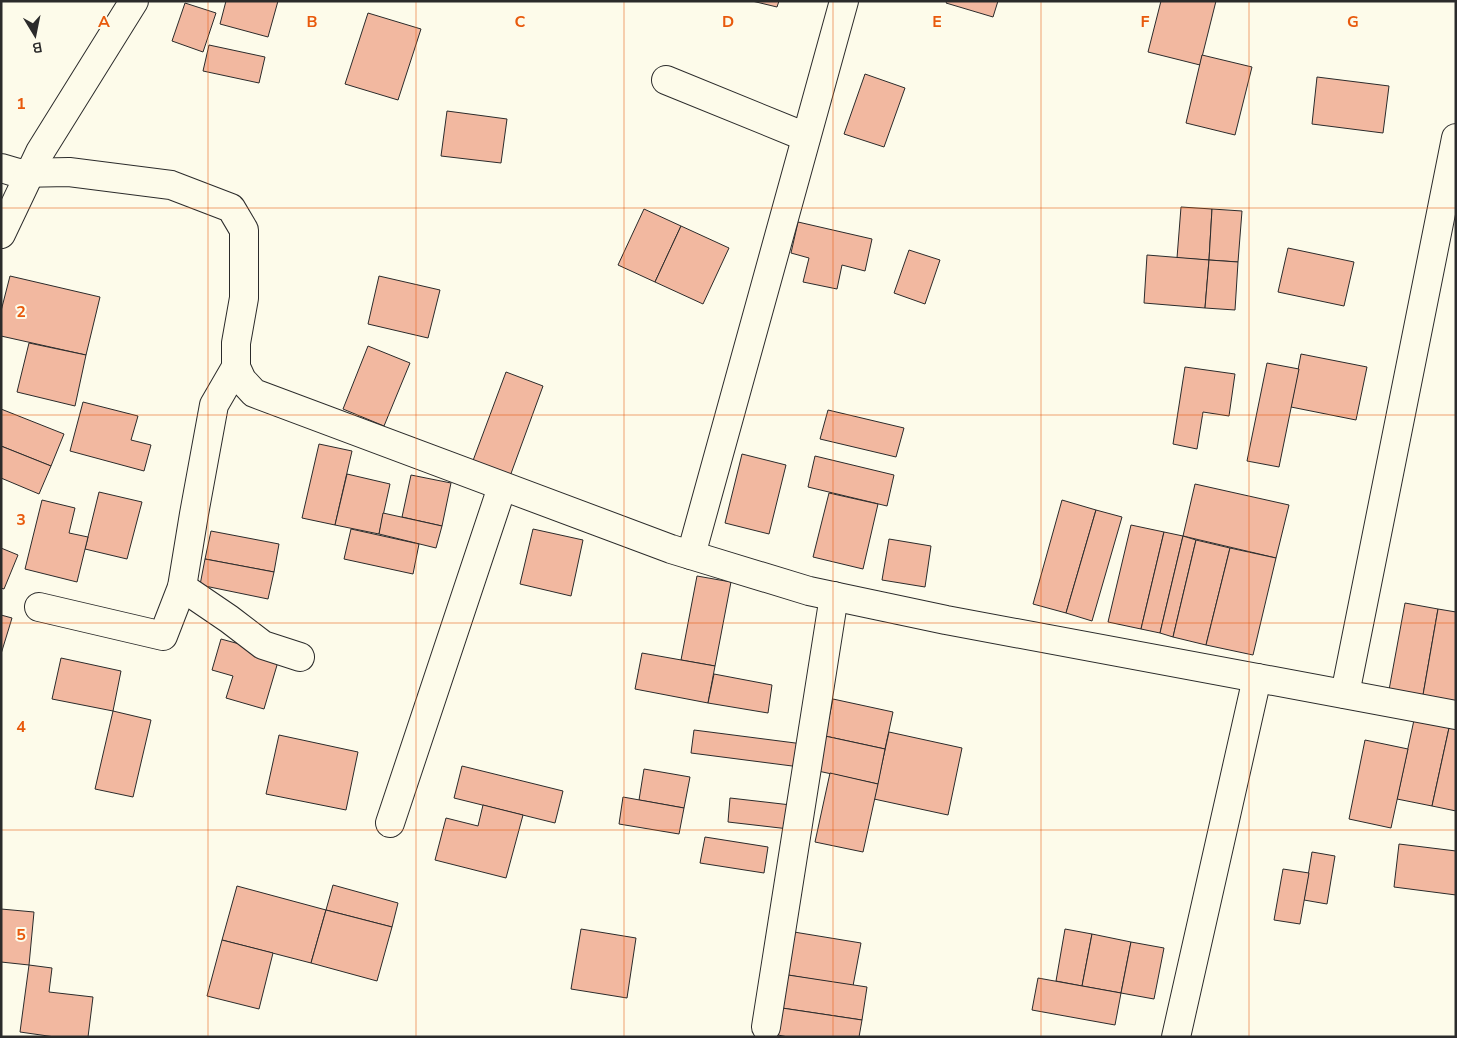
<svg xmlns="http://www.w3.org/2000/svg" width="1457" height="1038" viewBox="0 0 1457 1038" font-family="'Nunito Sans',sans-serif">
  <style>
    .building { fill: #f2b8a0; stroke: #2b2b2b }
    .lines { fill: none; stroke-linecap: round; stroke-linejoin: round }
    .minor-casing { stroke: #2b2b2b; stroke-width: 30 }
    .minor { stroke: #fdfbea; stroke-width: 28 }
    .grid { fill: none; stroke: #e8590c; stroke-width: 1; stroke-opacity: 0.55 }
    .grid-label { font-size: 16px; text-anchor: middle; font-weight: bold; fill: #e8590c; stroke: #fdfbea; stroke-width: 4; stroke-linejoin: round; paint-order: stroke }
  </style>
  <rect width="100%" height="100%" fill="#fdfbea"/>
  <!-- building -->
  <g class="building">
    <polygon points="226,1 278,1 268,37 220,24"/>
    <polygon points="752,1 779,1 777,7"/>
    <polygon points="947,1 998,1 993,17 946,3"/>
    <polygon points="1161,1 1216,1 1200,65 1148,52"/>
    <polygon points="185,3 216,13 203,52 172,41"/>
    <polygon points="368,13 421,29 398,100 345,84"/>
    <polygon points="209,45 265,57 259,83 203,71"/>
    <polygon points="1202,55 1252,67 1235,135 1186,123"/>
    <polygon points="865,74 905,88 884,147 844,134"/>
    <polygon points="1317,77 1389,86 1383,133 1312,124"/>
    <polygon points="447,111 507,119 501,163 441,156"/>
    <polygon points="1181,207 1212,209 1209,260 1177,258"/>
    <polygon points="644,209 681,226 655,282 618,265"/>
    <polygon points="1212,209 1242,211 1238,262 1209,260"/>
    <polygon points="798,222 872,239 865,271 842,265 837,289 803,282 809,258 791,253"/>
    <polygon points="681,226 729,248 703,304 655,282"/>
    <polygon points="1288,248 1354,262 1344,306 1278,292"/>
    <polygon points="909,250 940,260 925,304 894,293"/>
    <polygon points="1147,255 1209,260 1205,308 1144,303"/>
    <polygon points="1209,260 1238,262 1235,310 1205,308"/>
    <polygon points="10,276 100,297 86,355 1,336 1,311"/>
    <polygon points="379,276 440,290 428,338 368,324"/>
    <polygon points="29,343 86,355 75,406 17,392"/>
    <polygon points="368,346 410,363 384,426 343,409"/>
    <polygon points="1301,354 1367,367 1356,420 1291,407"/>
    <polygon points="1267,363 1299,369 1279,467 1247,461"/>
    <polygon points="1185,367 1235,374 1229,416 1203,412 1197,449 1173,444"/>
    <polygon points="506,372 543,386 509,479 471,466"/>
    <polygon points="83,402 138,416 131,440 151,445 144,471 70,451"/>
    <polygon points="1,409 64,434 51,466 1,446"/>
    <polygon points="828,410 904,428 896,457 820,439"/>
    <polygon points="319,444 352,451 335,525 302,518"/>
    <polygon points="1,446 51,466 39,494 1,478"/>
    <polygon points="742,454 786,465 769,534 725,523"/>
    <polygon points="815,456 894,475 887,506 808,487"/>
    <polygon points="347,474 390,484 379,534 335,525"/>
    <polygon points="411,475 451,483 442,526 402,517"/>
    <polygon points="1195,484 1289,505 1276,558 1183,536"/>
    <polygon points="99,492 142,502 127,559 85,549"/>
    <polygon points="829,493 878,504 863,569 813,557"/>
    <polygon points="42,500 75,508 69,533 88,537 77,582 25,569"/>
    <polygon points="1062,500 1096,510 1066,613 1033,604"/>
    <polygon points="1096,510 1122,517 1092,621 1066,613"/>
    <polygon points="383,513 442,526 436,548 379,534"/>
    <polygon points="1131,525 1164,532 1141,629 1108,622"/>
    <polygon points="351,529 419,544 413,574 344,559"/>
    <polygon points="533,529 583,540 571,596 520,584"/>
    <polygon points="211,531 279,544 274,572 205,559"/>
    <polygon points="1164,532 1183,536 1160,633 1141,629"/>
    <polygon points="1183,536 1196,540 1173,637 1160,633"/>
    <polygon points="889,539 931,546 925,587 882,580"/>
    <polygon points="1196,540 1230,548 1206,645 1173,637"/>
    <polygon points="1,548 18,555 4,589 1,588"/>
    <polygon points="1230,548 1276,558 1253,655 1206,645"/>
    <polygon points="205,559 274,572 268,599 200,585"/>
    <polygon points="697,576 731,582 715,666 681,660"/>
    <polygon points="1405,603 1438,609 1423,695 1389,690"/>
    <polygon points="1438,609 1456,612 1456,701 1423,695"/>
    <polygon points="1,615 12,618 1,654"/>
    <polygon points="221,639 280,655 264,709 226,698 233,676 212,670"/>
    <polygon points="642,653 715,666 708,703 635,689"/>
    <polygon points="61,658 121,671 113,711 52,699"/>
    <polygon points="714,674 772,685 768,713 708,703"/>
    <polygon points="833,699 893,712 885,749 825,736"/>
    <polygon points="113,711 151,720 133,797 95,789"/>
    <polygon points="1414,720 1449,728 1432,806 1397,799"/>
    <polygon points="1449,728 1456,729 1456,811 1432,806"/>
    <polygon points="694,730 803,744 800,767 691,753"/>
    <polygon points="889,732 962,748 948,815 874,799"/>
    <polygon points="279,735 358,752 346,810 266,794"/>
    <polygon points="825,736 885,749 878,784 818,771"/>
    <polygon points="1365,740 1408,749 1391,828 1349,819"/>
    <polygon points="462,766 563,791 555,823 454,798"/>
    <polygon points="644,769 690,777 684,808 639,800"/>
    <polygon points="830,773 878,784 863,852 815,842"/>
    <polygon points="623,797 684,808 679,834 619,824"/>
    <polygon points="730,798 791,805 789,829 728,822"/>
    <polygon points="483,805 523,815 506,878 435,860 446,818 478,826"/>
    <polygon points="705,837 768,847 764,873 700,863"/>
    <polygon points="1399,844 1456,851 1456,895 1394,887"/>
    <polygon points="1312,852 1335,856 1327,904 1304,900"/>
    <polygon points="1283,869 1309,873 1300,924 1274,920"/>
    <polygon points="333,885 398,903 392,927 326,910"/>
    <polygon points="237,886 326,910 311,963 222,940"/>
    <polygon points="1,909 34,912 29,965 1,962"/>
    <polygon points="326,910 392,927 377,981 311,963"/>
    <polygon points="581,929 636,938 627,998 571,989"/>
    <polygon points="1065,929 1092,934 1082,986 1056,981"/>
    <polygon points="794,932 861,943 853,986 788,975"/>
    <polygon points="1092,934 1131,942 1121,993 1082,986"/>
    <polygon points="222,940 273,953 259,1009 207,996"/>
    <polygon points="1131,942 1164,948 1154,999 1121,993"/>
    <polygon points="29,965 52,968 49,992 93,997 88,1037 55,1037 20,1032"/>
    <polygon points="788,975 867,987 862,1020 782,1008"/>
    <polygon points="1038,978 1121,993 1115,1025 1032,1010"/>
    <polygon points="782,1008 862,1020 859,1037 788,1037 778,1035"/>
  </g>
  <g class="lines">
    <defs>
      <g id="minor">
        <polyline points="666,80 806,137"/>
        <polyline points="1,168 18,173 69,172 171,185 231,208 244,230 244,298 236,343 236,367 242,380 254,393 671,549 809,591 946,620 1456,715"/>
        <polyline points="1,234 40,152 134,1"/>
        <polyline points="691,555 844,1"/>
        <polyline points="182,587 229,619 263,645 300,657"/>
        <polyline points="39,607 163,636 182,587 194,514 214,405 236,367"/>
        <polyline points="1345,694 1456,138"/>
        <polyline points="390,823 502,487"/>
        <polyline points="766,1027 834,596"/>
        <polyline points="1176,1037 1257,678"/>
      </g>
    </defs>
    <!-- minor casing -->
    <use href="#minor" class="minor-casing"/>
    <!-- minor -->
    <use href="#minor" class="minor"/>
  </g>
  <!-- grid -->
  <path class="grid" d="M208,1V1037M416,1V1037M624,1V1037M833,1V1037M1041,1V1037M1249,1V1037M1,208H1456M1,415H1456M1,623H1456M1,830H1456"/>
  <g class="grid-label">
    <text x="104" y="27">A</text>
    <text x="312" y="27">B</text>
    <text x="520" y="27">C</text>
    <text x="728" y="27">D</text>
    <text x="937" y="27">E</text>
    <text x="1145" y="27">F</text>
    <text x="1353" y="27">G</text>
    <text x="21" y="109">1</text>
    <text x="21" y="317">2</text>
    <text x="21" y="525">3</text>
    <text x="21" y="732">4</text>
    <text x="21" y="940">5</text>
  </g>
  <!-- border -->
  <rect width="1457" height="1038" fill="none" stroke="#2b2b2b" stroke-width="5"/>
  <!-- north arrow -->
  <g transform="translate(35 35) rotate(170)" stroke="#fdfbea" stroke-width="4" paint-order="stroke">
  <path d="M0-4L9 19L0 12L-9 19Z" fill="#2b2b2b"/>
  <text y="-8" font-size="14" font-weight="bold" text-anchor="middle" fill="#2b2b2b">B</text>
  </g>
</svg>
